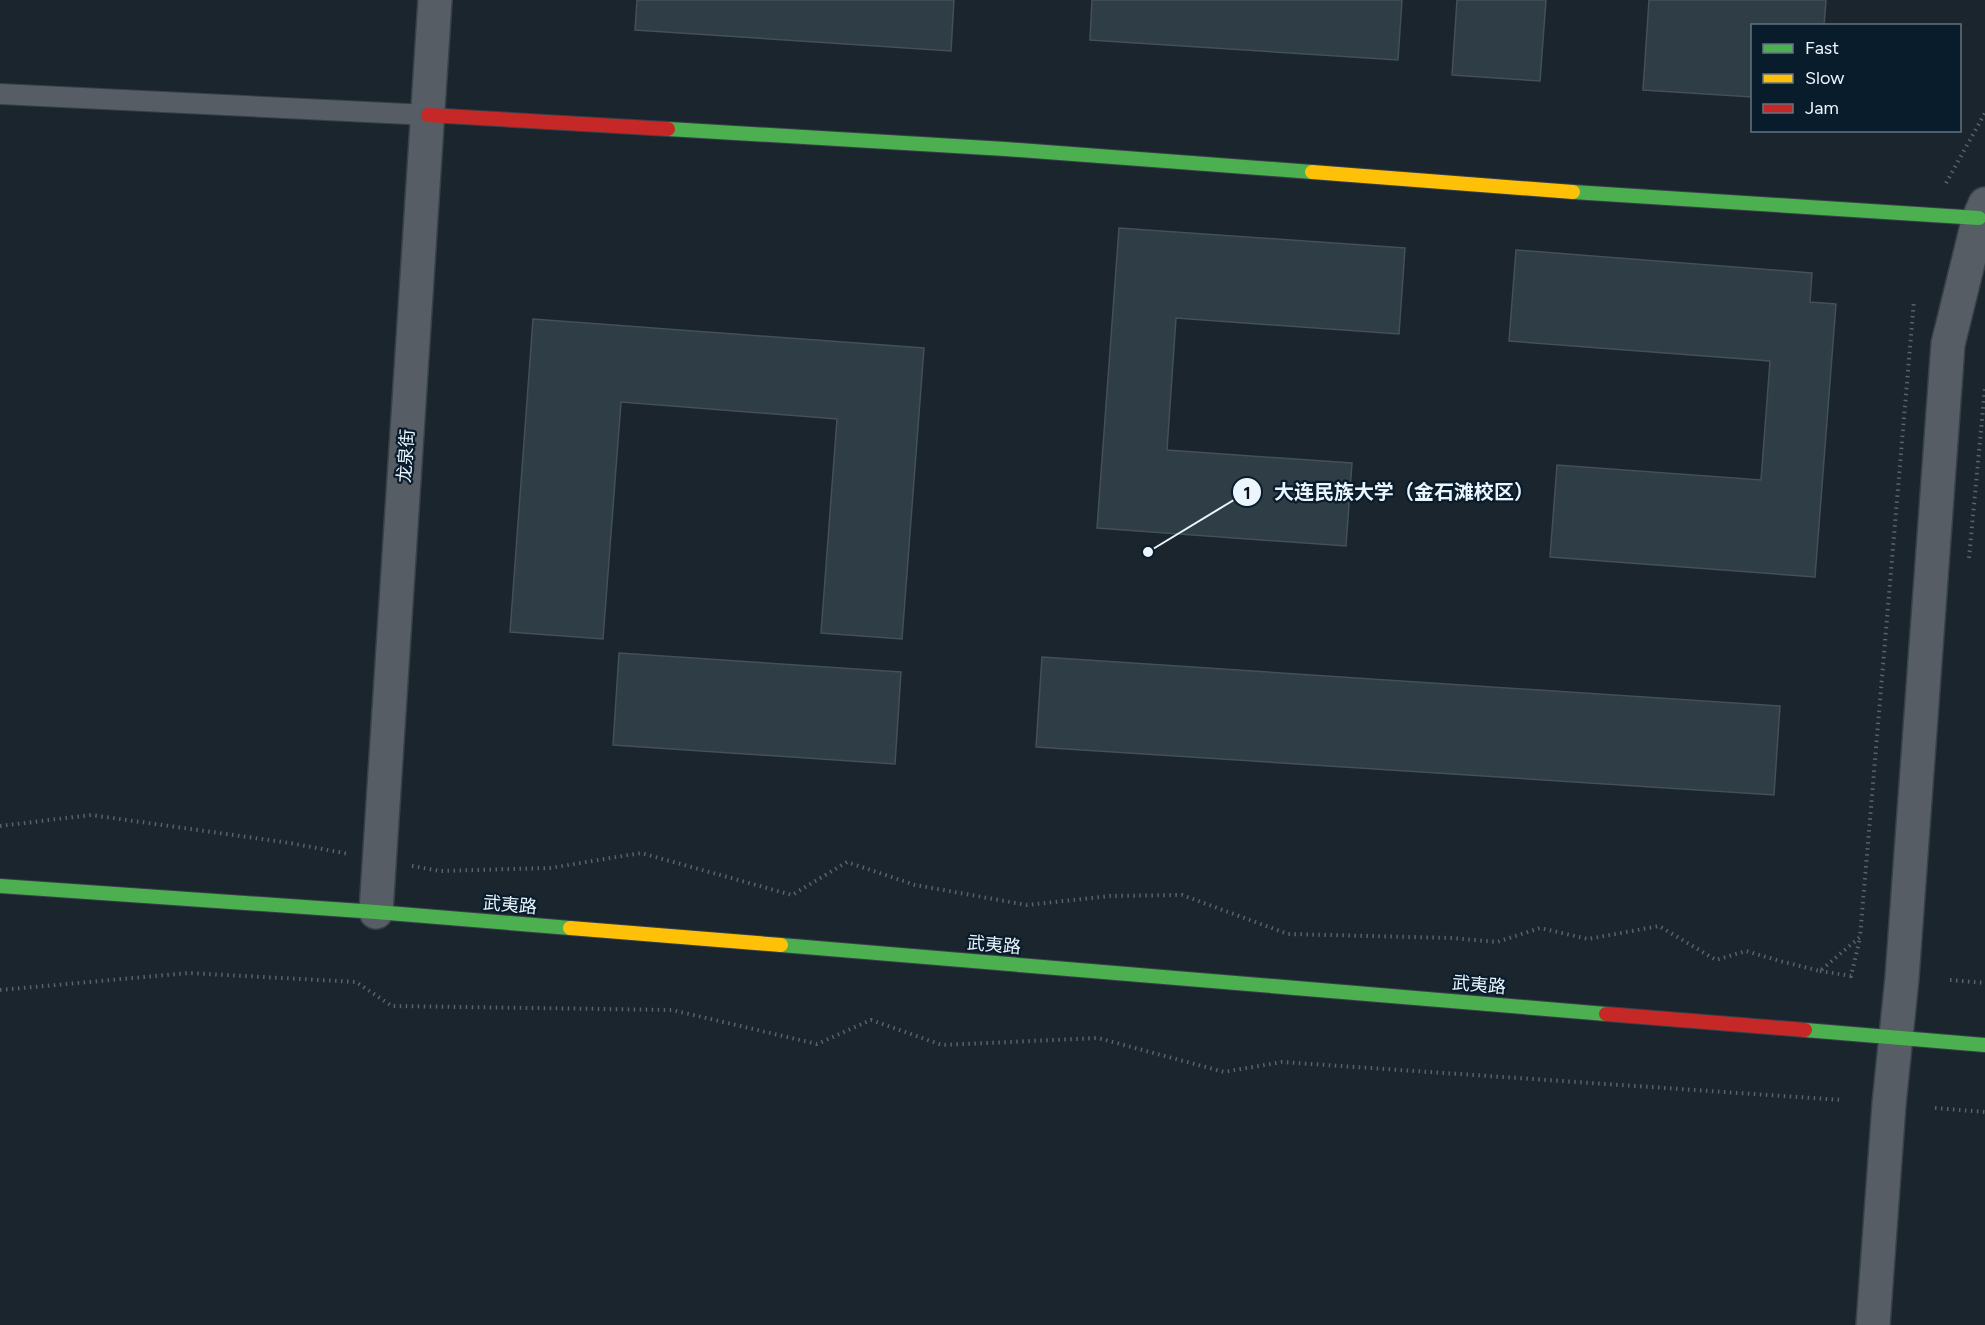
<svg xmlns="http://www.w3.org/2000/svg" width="1985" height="1325" viewBox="0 0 1985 1325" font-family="Figtree,'Noto Sans SC',sans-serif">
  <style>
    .building { fill: #2e3d46; stroke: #454f56; stroke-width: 1.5 }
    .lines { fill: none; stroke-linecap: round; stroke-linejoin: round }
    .lane-casing { stroke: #384048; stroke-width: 22 }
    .street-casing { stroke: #384048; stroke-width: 36 }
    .fast-casing { stroke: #384048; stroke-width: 16 }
    .slow-casing { stroke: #384048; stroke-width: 16 }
    .jam-casing { stroke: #384048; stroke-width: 16 }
    .path { stroke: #5b626a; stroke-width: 4; stroke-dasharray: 1.5 4.5; stroke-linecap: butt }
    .lane { stroke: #565d65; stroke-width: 20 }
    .street { stroke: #565d65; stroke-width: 33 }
    .fast { stroke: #4caf50; stroke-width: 14 }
    .slow { stroke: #ffc107; stroke-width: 14 }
    .jam { stroke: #c62828; stroke-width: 14 }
    .labels { text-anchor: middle; stroke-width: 4.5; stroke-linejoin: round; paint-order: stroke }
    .street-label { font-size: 18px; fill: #ebf5fe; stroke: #091c2c }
    .leader { fill: none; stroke: #ebf5fe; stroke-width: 2 }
    .callout-dot { fill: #ebf5fe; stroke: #091c2c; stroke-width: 2 }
    .mark-label { font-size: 18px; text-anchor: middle; font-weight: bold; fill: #111 }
    .callout-label { font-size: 20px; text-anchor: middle; font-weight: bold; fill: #ebf5fe; stroke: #091c2c; stroke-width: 4.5; stroke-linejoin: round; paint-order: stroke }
  </style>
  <rect width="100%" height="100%" fill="#1a252e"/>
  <!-- building -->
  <g class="building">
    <polygon points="637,0 954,0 951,51 635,30"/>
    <polygon points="1092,0 1402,0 1398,60 1090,40"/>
    <polygon points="1457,0 1546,0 1540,81 1452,75"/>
    <polygon points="1649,0 1826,0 1824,26 1752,26 1752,97 1643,90"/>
    <polygon points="1119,228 1405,248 1399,334 1176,318 1167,450 1352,463 1346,546 1097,528"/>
    <polygon points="1516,250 1812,273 1810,302 1836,304 1815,577 1550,557 1557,465 1761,480 1770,361 1509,341"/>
    <polygon points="533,319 924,348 902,639 821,633 837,419 621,402 603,639 510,632"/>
    <polygon points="619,653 901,672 895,764 613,745"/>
    <polygon points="1042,657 1780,706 1774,795 1036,747"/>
  </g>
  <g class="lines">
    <defs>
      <polyline id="lane" points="0,94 428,115"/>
      <g id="street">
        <polyline points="376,912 435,0"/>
        <polyline points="1873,1325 1889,1104 1902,978 1948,344 1979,218 1985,204"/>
      </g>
      <g id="fast">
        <polyline points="668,129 1005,149 1312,172"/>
        <polyline points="1573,192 1979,218"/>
        <polyline points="0,886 376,912 570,928"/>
        <polyline points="781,945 1606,1014"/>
        <polyline points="1805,1030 1985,1045"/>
      </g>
      <g id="slow">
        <polyline points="1312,172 1573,192"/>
        <polyline points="570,928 781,945"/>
      </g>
      <g id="jam">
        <polyline points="428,115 668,129"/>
        <polyline points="1606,1014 1805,1030"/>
      </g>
    </defs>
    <!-- lane casing -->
    <use href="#lane" class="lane-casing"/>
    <!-- street casing -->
    <use href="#street" class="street-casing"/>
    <!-- fast casing -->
    <use href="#fast" class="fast-casing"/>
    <!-- slow casing -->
    <use href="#slow" class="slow-casing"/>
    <!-- jam casing -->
    <use href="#jam" class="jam-casing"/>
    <!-- path -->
    <g class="path">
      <polyline points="1946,183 1985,113"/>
      <polyline points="1969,558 1985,388"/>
      <polyline points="0,826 91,815 290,843 349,854"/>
      <polyline points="412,866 440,871 550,868 641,853 792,895 847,862 915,885 1027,905 1110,896 1182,895 1288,934 1451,938 1497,942 1540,928 1588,939 1659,926 1716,960 1746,951 1780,961 1820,971 1860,937 1914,300"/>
      <polyline points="1820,971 1851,976 1860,938"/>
      <polyline points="1950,980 1985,983"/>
      <polyline points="0,990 189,973 356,982 392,1006 672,1010 817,1044 871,1020 942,1045 1098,1038 1224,1072 1282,1062 1842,1100"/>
      <polyline points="1935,1108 1985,1112"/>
    </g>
    <!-- lane -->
    <use href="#lane" class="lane"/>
    <!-- street -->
    <use href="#street" class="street"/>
    <!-- fast -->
    <use href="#fast" class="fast"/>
    <!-- slow -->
    <use href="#slow" class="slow"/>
    <!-- jam -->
    <use href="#jam" class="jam"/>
  </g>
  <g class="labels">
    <!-- street labels -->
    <g class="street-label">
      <text transform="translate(406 456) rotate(-86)" y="6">龙泉街</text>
      <text transform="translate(510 905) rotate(5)" y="6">武夷路</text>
      <text transform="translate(994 945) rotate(5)" y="6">武夷路</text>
      <text transform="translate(1479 985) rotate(5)" y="6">武夷路</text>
    </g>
  </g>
  <!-- callouts -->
  <path class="leader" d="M1148 552L1247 492"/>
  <g class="callout-dot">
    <circle cx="1148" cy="552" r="6"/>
    <circle cx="1247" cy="492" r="15"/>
  </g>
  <g class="mark-label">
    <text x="1247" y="499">1</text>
  </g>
  <g class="callout-label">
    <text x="1404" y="499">大连民族大学（金石滩校区）</text>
  </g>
  <!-- legend -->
  <rect x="1751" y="24" width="210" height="108" fill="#091c2c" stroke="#637380" stroke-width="1.5"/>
  <rect x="1763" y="44" width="30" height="9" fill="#4caf50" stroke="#637380" stroke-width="1.5"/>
  <text x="1805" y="54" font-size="18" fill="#ebf5fe">Fast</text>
  <rect x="1763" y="74" width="30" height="9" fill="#ffc107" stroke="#637380" stroke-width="1.5"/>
  <text x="1805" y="84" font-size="18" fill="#ebf5fe">Slow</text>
  <rect x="1763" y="104" width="30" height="9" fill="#c62828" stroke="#637380" stroke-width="1.5"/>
  <text x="1805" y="114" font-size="18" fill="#ebf5fe">Jam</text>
</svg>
